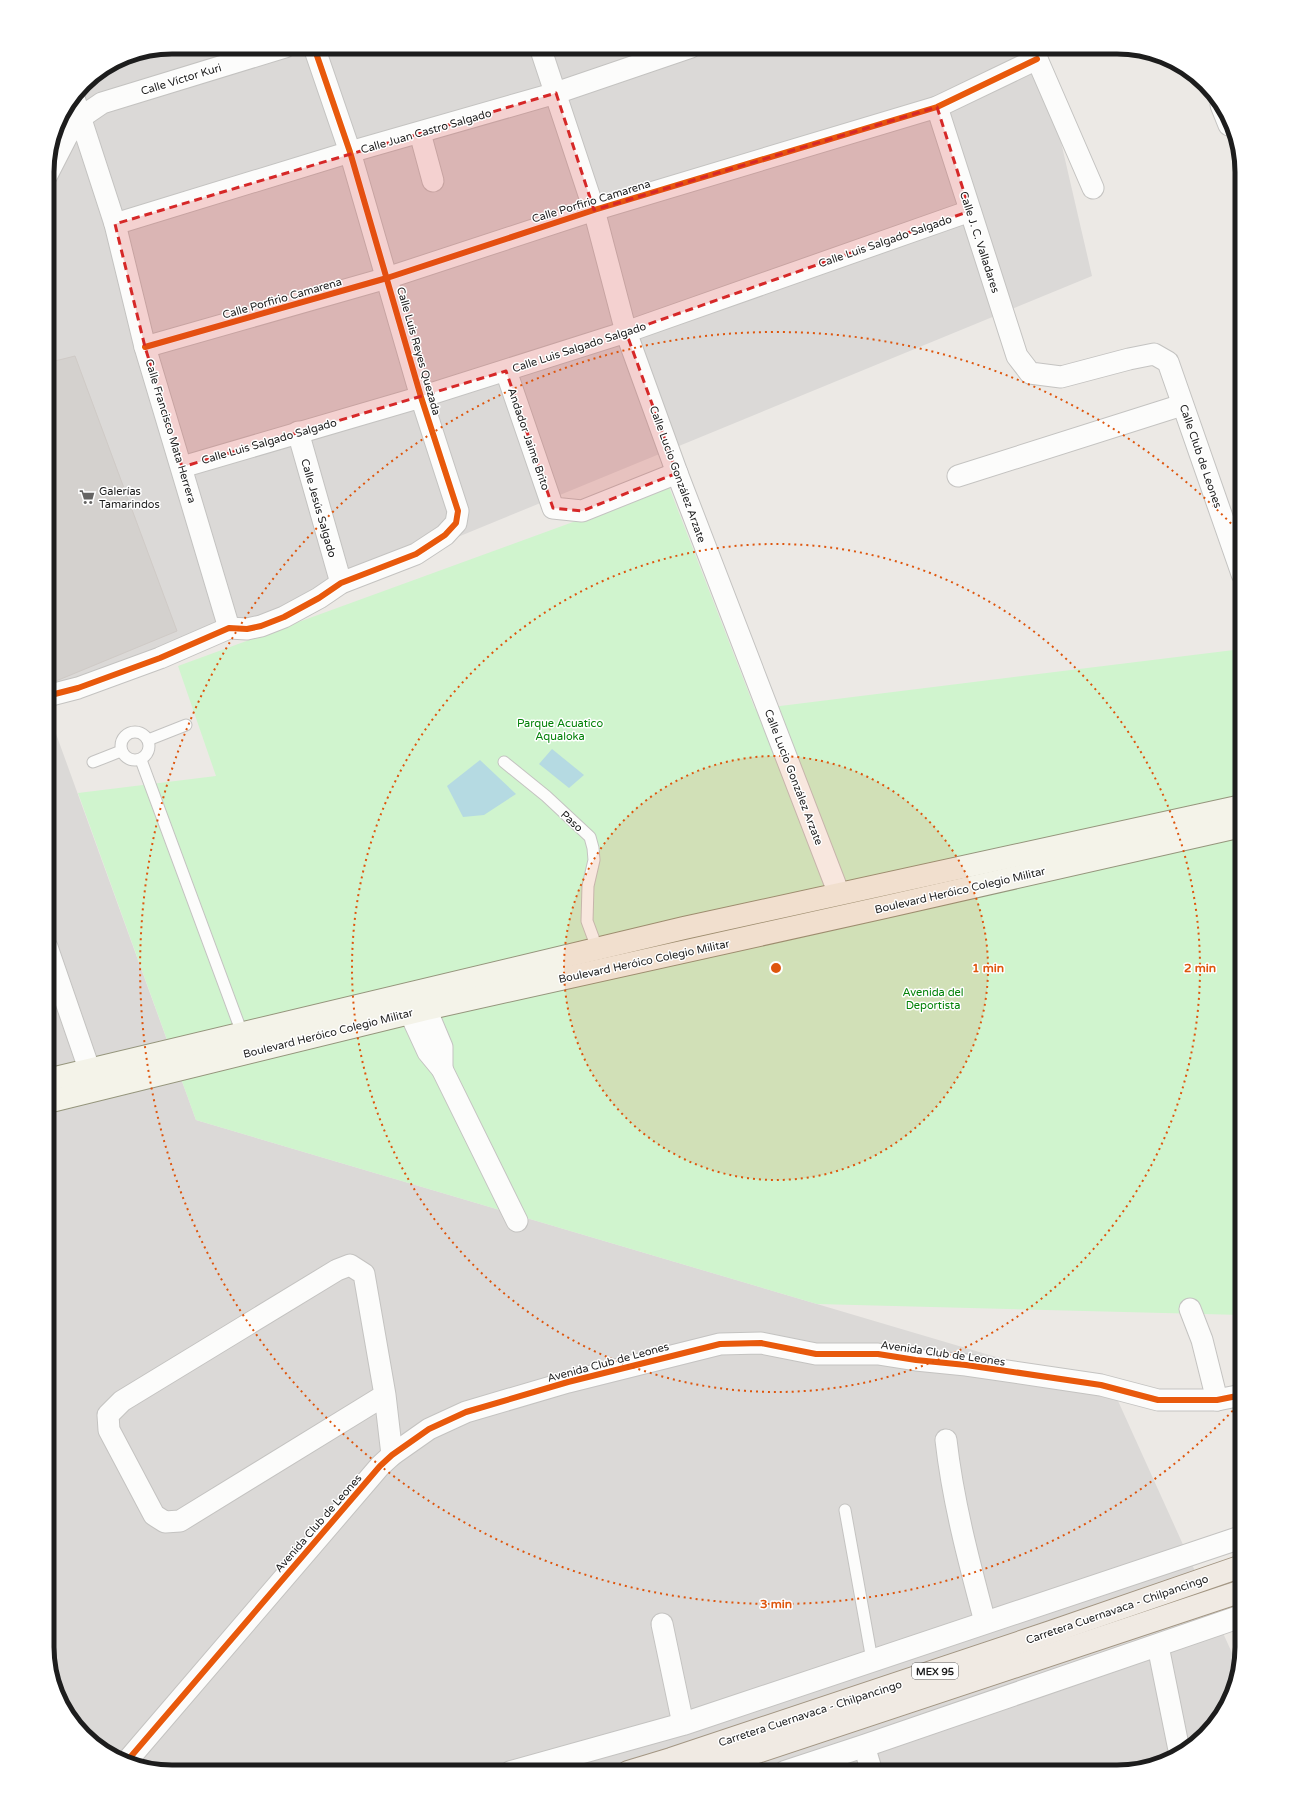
<svg xmlns="http://www.w3.org/2000/svg" width="1289" height="1819" viewBox="0 0 1289 1819" font-family="'Varela Round',sans-serif">
  <style>
    .residential { fill: #dbd9d7 }
    .park { fill: #d0f4ce }
    .water { fill: #b5dae2 }
    .building { fill: #d4d1ce; stroke: #cfcac6 }
    .lines { fill: none; stroke-linecap: round; stroke-linejoin: round }
    .service-casing { stroke: #c4c3c1; stroke-width: 13 }
    .minor-casing { stroke: #c4c3c1; stroke-width: 23 }
    .tertiary-casing { stroke: #c4c3c1; stroke-width: 24 }
    .secondary-casing { stroke: #95957c; stroke-width: 24 }
    .primary-casing { stroke: #a29582; stroke-width: 24 }
    .service { stroke: #fcfcfb; stroke-width: 11 }
    .minor { stroke: #fcfcfb; stroke-width: 21 }
    .tertiary { stroke: #fcfcfb; stroke-width: 22 }
    .secondary { stroke: #f4f3e9; stroke-width: 22 }
    .primary { stroke: #f0eae3; stroke-width: 22 }
    .cycleway-casing { stroke: #fff; stroke-width: 8 }
    .cycleway { stroke: #e8590c; stroke-width: 6 }
    .marked { fill: #d62828; fill-opacity: 0.2; stroke: #d62828; stroke-width: 3; stroke-dasharray: 8 5; stroke-linejoin: round }
    .ring { fill: none; stroke: #de560d; stroke-width: 2; stroke-dasharray: 2 4 }
    .labels { text-anchor: middle; stroke-width: 3; stroke-linejoin: round; paint-order: stroke }
    .shield { fill: #fff; stroke: #616161; stroke-width: 1 }
    .shield-label { font-size: 10px; font-weight: bold; fill: #1d1d1d }
    .street-label { font-size: 11px; fill: #1d1d1d; stroke: #fff }
    .poi-label { font-size: 11px; fill: #1d1d1d; stroke: #fff; text-anchor: start }
    .park-label { font-size: 11px; fill: #038208; stroke: #fff }
    .rim { fill: none; stroke: #1d1d1d; stroke-width: 5 }
    .centre { fill: #de560d; stroke: #fff; stroke-width: 2 }
    .ring-label { font-size: 12px; text-anchor: middle; font-weight: bold; fill: #de560d; stroke: #fff; stroke-width: 3; stroke-linejoin: round; paint-order: stroke }
  </style>
  <rect width="100%" height="100%" fill="#ece9e5"/>
  <!-- residential -->
  <polygon class="residential" points="172,47 1039,47 1092,276 171,655 47,709 196,1120 1114,1392 1237,1664 1225,1710 1180,1755 1117,1772 164,1772 109,1755 64,1710 47,1647 47,164 57,124 84,83 124,56"/>
  <!-- park -->
  <polygon class="park" points="669,487 755,709 1242,649 1242,1315 817,1304 196,1120 78,793 216,776 178,666"/>
  <!-- water -->
  <g class="water">
    <polygon points="552,749 584,775 569,788 539,764"/>
    <polygon points="480,760 516,794 484,815 463,817 447,786"/>
  </g>
  <!-- building -->
  <polygon class="building" points="75,356 177,631 56,681 47,684 47,363"/>
  <g class="lines">
    <defs>
      <g id="service">
        <circle cx="135" cy="746" r="14"/>
        <polyline points="148,740 186,725"/>
        <polyline points="141,760 242,1033"/>
        <polyline points="93,762 121,751"/>
        <polyline points="504,762 546,796 590,837 593,848 594,860 588,886 587,921 597,948"/>
        <polyline points="845,1510 872,1660"/>
      </g>
      <g id="minor">
        <polyline points="540,47 594,210 626,332 677,473 839,894"/>
        <polyline points="1030,48 1037,59 1093,188"/>
        <polyline points="74,98 115,224 145,347 229,628"/>
        <polyline points="1221,105 1229,125"/>
        <polyline points="937,107 1017,356 1030,373 1061,377 1129,359 1154,354 1168,362 1242,574"/>
        <polyline points="420,133 433,181"/>
        <polyline points="47,175 67,136 80,118 102,103 285,47"/>
        <polyline points="115,224 350,152 556,93 691,47"/>
        <polyline points="145,347 387,278 594,210 937,107 1037,59"/>
        <polyline points="506,371 553,508 582,511 677,473"/>
        <polyline points="298,432 341,583"/>
        <polyline points="182,467 421,397 626,332 970,211"/>
        <polyline points="958,476 1182,405"/>
        <polyline points="47,696 78,688 160,658 229,628 247,629 261,626 284,617 319,598 341,583 416,554 445,535 456,523 458,511 421,397 350,152 314,47"/>
        <polyline points="47,947 95,1086"/>
        <polyline points="426,1009 442,1047 442,1069"/>
        <polyline points="410,1013 428,1052 442,1069 517,1221"/>
        <polyline points="1190,1309 1202,1340 1217,1400"/>
        <polyline points="385,1395 180,1521 165,1522 154,1515 109,1430 108,1415 122,1401 337,1270 350,1265 364,1274 385,1395 392,1455"/>
        <path d="M946,1440C953,1502 969,1562 985,1622"/>
        <polyline points="662,1624 683,1724"/>
        <polyline points="1158,1646 1180,1755"/>
        <polyline points="864,1746 872,1772"/>
        <polyline points="127,1761 380,1466 392,1455 429,1429 466,1412 568,1382 720,1344 761,1343 816,1354 878,1354 916,1360 966,1365 1101,1385 1158,1400 1217,1400 1242,1395"/>
      </g>
      <g id="tertiary">
        <polyline points="511,1772 683,1724 1242,1537"/>
        <polyline points="785,1772 864,1746 1242,1616"/>
      </g>
      <g id="secondary">
        <polyline points="47,1080 684,928 1242,806"/>
        <polyline points="47,1102 426,1009 885,907 1242,826"/>
      </g>
      <g id="primary">
        <polyline points="628,1772 671,1759 1051,1632 1242,1566"/>
        <polyline points="697,1772 1242,1591"/>
      </g>
    </defs>
    <!-- service casing -->
    <use href="#service" class="service-casing"/>
    <!-- minor casing -->
    <use href="#minor" class="minor-casing"/>
    <!-- tertiary casing -->
    <use href="#tertiary" class="tertiary-casing"/>
    <!-- secondary casing -->
    <use href="#secondary" class="secondary-casing"/>
    <!-- primary casing -->
    <use href="#primary" class="primary-casing"/>
    <!-- service -->
    <use href="#service" class="service"/>
    <!-- minor -->
    <use href="#minor" class="minor"/>
    <!-- tertiary -->
    <use href="#tertiary" class="tertiary"/>
    <!-- secondary -->
    <use href="#secondary" class="secondary"/>
    <!-- primary -->
    <use href="#primary" class="primary"/>
    <defs>
      <g id="cycleway">
        <polyline points="145,347 387,278 594,210 937,107 1037,59"/>
        <polyline points="47,696 78,688 160,658 229,628 247,629 261,626 284,617 319,598 341,583 416,554 445,535 456,523 458,511 421,397 350,152 314,47"/>
        <polyline points="127,1761 380,1466 392,1455 429,1429 466,1412 568,1382 720,1344 761,1343 816,1354 878,1354 916,1360 966,1365 1101,1385 1158,1400 1217,1400 1242,1395"/>
      </g>
    </defs>
    <!-- cycleway casing -->
    <use href="#cycleway" class="cycleway-casing"/>
    <!-- cycleway -->
    <use href="#cycleway" class="cycleway"/>
  </g>
  <!-- marked area -->
  <path class="marked" d="M556,93L594,210L937,107L970,211L626,332L677,473L582,511L553,508L506,371L182,467L145,347L115,224Z"/>
  <!-- distance rings -->
  <circle cx="776" cy="968" r="212" fill="#de560d" fill-opacity=".12"/>
  <g class="ring">
    <circle cx="776" cy="968" r="212"/>
    <circle cx="776" cy="968" r="424"/>
    <path d="M1241 1402A636 636 0 1 1 1241 534"/>
  </g>
  <!-- icons -->
  <defs>
    <symbol id="supermarket-bare" viewBox="-9 -9 18 18"><path d="M-6-5.5h2.5l.6 2H6L4.5 2H-2.5L-4.4-4H-6ZM-1.5 3.2a1.3 1.3 0 1 0 .1 0ZM3 3.2a1.3 1.3 0 1 0 .1 0Z" fill="#656463" stroke="#fff" stroke-width="2.5" paint-order="stroke"/></symbol>
  </defs>
  <g fill-rule="evenodd">
    <use href="#supermarket-bare" x="76" y="486" width="22" height="22"/>
  </g>
  <g class="labels">
    <!-- shield labels -->
    <rect class="shield" x="912" y="1663" width="46" height="16" rx="3"/>
    <g class="shield-label">
      <text x="935" y="1675">MEX 95</text>
    </g>
    <!-- street labels -->
    <g class="street-label">
      <text transform="translate(181 79) rotate(-17)" y="4">Calle Víctor Kuri</text>
      <text transform="translate(426 131) rotate(-16)" y="4">Calle Juan Castro Salgado</text>
      <text transform="translate(591 201) rotate(-17)" y="4">Calle Porfirio Camarena</text>
      <text transform="translate(885 241) rotate(-19)" y="4">Calle Luis Salgado Salgado</text>
      <text transform="translate(980 242) rotate(72)" y="4">Calle J. C. Valladares</text>
      <text transform="translate(282 298) rotate(-16)" y="4">Calle Porfirio Camarena</text>
      <text transform="translate(579 347) rotate(-18)" y="4">Calle Luis Salgado Salgado</text>
      <text transform="translate(419 351) rotate(74)" y="4">Calle Luis Reyes Quezada</text>
      <text transform="translate(171 431) rotate(73)" y="4">Calle Francisco Mata Herrera</text>
      <text transform="translate(529 439) rotate(71)" y="4">Andador Jaime Brito</text>
      <text transform="translate(269 441) rotate(-16)" y="4">Calle Luis Salgado Salgado</text>
      <text transform="translate(1201 456) rotate(71)" y="4">Calle Club de Leones</text>
      <text transform="translate(678 474) rotate(70)" y="4">Calle Lucio González Arzate</text>
      <text transform="translate(319 508) rotate(74)" y="4">Calle Jesús Salgado</text>
      <text transform="translate(794 777) rotate(69)" y="4">Calle Lucio González Arzate</text>
      <text transform="translate(572 821) rotate(42)" y="4">Paso</text>
      <text transform="translate(960 890) rotate(-13)" y="4">Boulevard Heróico Colegio Militar</text>
      <text transform="translate(644 961) rotate(-12)" y="4">Boulevard Heróico Colegio Militar</text>
      <text transform="translate(328 1033) rotate(-14)" y="4">Boulevard Heróico Colegio Militar</text>
      <text transform="translate(943 1353) rotate(8)" y="4">Avenida Club de Leones</text>
      <text transform="translate(608 1362) rotate(-15)" y="4">Avenida Club de Leones</text>
      <text transform="translate(318 1523) rotate(-49)" y="4">Avenida Club de Leones</text>
      <text transform="translate(1117 1609) rotate(-19)" y="4">Carretera Cuernavaca - Chilpancingo</text>
      <text transform="translate(810 1713) rotate(-18)" y="4">Carretera Cuernavaca - Chilpancingo</text>
    </g>
    <!-- poi labels -->
    <g class="poi-label">
      <text x="99" y="495">Galerías<tspan x="99" dy="13">Tamarindos</tspan></text>
    </g>
    <!-- park labels -->
    <g class="park-label">
      <text x="560" y="727">Parque Acuatico<tspan x="560" dy="13">Aqualoka</tspan></text>
      <text x="933" y="996">Avenida del<tspan x="933" dy="13">Deportista</tspan></text>
    </g>
  </g>
  <!-- crop -->
  <path d="M0 0H1289V1819H0ZM172 54H1117A118 118 0 0 1 1235 172V1647A118 118 0 0 1 1117 1765H172A118 118 0 0 1 54 1647V172A118 118 0 0 1 172 54Z" fill="#fff" fill-rule="evenodd"/>
  <path class="rim" d="M172 54H1117A118 118 0 0 1 1235 172V1647A118 118 0 0 1 1117 1765H172A118 118 0 0 1 54 1647V172A118 118 0 0 1 172 54Z"/>
  <circle cx="776" cy="968" r="6" class="centre"/>
  <g class="ring-label">
    <text x="988" y="972">1 min</text>
    <text x="1200" y="972">2 min</text>
    <text x="776" y="1608">3 min</text>
  </g>
</svg>
